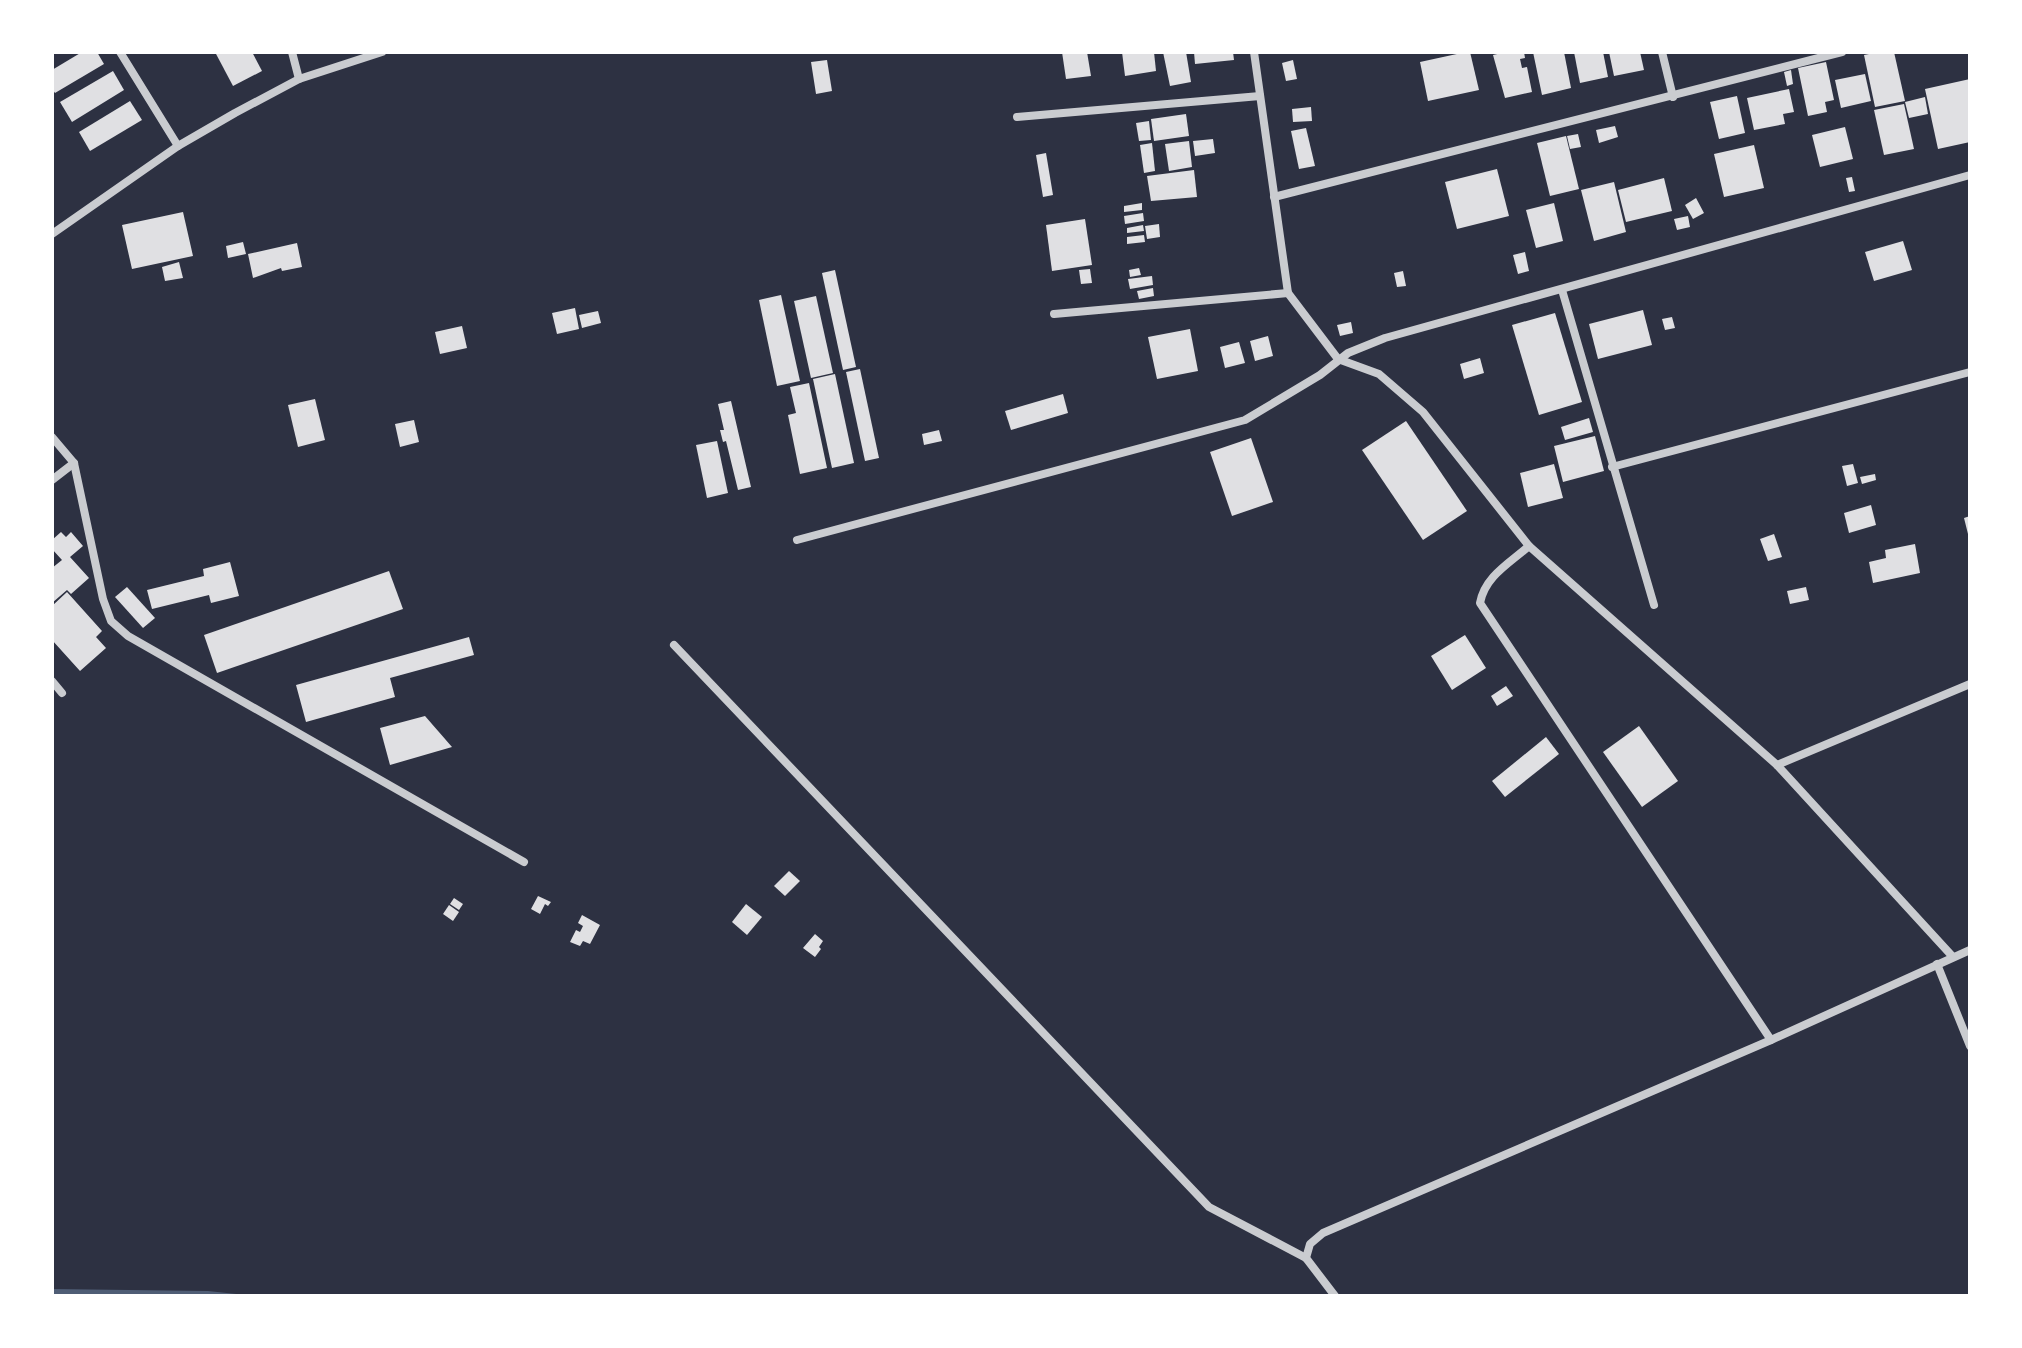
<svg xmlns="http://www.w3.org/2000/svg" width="2022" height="1348" viewBox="0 0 2022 1348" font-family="'Sofia Sans Condensed',sans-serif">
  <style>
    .water { fill: #4f5d75 }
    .building { fill: #e0e0e3 }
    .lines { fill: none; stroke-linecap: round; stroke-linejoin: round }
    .minor { stroke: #caccd0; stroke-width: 8 }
  </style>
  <rect width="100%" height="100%" fill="#2d3142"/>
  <!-- water -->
  <polygon class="water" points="52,1289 208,1291 255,1296 52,1296"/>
  <!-- building -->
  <g class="building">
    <polygon points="82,52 97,52 104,64 55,93 52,89 52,70"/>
    <polygon points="215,52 252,52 262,71 233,86"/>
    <polygon points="1062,52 1087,52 1091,76 1066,79"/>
    <polygon points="1122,52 1154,52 1156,71 1125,76"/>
    <polygon points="1163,52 1186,52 1191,82 1170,86"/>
    <polygon points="1194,52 1233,52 1234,60 1195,64"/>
    <polygon points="1466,52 1470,52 1479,90 1428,101 1420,62"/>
    <polygon points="1506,52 1524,52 1525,58 1520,59 1522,68 1527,67 1532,92 1505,98 1493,55"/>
    <polygon points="1533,52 1564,52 1571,88 1542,95"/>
    <polygon points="1574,52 1603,52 1608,77 1580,83"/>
    <polygon points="1609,52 1640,52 1644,70 1614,76"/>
    <polygon points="1879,52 1894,52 1905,101 1875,107 1864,55"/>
    <polygon points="827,60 832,91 816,94 811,62"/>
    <polygon points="1293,60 1297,79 1286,81 1282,63"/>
    <polygon points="1826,62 1834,100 1825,102 1827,112 1808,116 1798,68"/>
    <polygon points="1791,70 1793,84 1787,86 1784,72"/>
    <polygon points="113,71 124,90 72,122 60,102"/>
    <polygon points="1865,74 1871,101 1841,108 1835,80"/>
    <polygon points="1970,79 1970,142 1938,149 1925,89"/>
    <polygon points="1789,89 1794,112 1783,114 1785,124 1754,130 1747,98"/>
    <polygon points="1737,96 1745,133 1719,139 1710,102"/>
    <polygon points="1925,97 1928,114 1909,118 1905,102"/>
    <polygon points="130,101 142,120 90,151 79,132"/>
    <polygon points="1904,104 1914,149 1884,155 1874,110"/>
    <polygon points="1311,107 1312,121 1293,122 1292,109"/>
    <polygon points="1186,114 1189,136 1154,141 1151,119"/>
    <polygon points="1149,121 1151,140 1139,141 1136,123"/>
    <polygon points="1615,126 1618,137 1599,143 1596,130"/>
    <polygon points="1845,127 1853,159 1820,167 1812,135"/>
    <polygon points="1306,128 1315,166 1299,169 1291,131"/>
    <polygon points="1578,134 1581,147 1570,149 1567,136"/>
    <polygon points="1566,136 1579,189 1550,196 1537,143"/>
    <polygon points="1213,139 1215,153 1195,156 1193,141"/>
    <polygon points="1189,141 1192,167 1169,171 1165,144"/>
    <polygon points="1152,143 1155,171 1144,173 1140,145"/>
    <polygon points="1754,145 1764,188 1724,197 1714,154"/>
    <polygon points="1046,153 1053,195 1043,197 1036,155"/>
    <polygon points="1497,169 1509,216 1457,229 1445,182"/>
    <polygon points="1194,170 1197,197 1151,201 1147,176"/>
    <polygon points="1852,177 1855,191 1849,192 1846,178"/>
    <polygon points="1664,178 1672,211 1626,222 1618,190"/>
    <polygon points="1614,182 1626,232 1594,241 1581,190"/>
    <polygon points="1696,198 1704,213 1693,219 1685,205"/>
    <polygon points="1142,203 1142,210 1124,212 1124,206"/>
    <polygon points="1554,203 1563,241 1536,248 1526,210"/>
    <polygon points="183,212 193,256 132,269 122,225"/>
    <polygon points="1143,213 1144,221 1125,224 1124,216"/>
    <polygon points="1688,216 1690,227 1677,230 1674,219"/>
    <polygon points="1085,219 1092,265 1052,271 1046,225"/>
    <polygon points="1159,224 1160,237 1147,239 1145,226"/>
    <polygon points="1143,225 1144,231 1127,233 1127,228"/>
    <polygon points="1144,235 1145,242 1127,244 1127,237"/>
    <polygon points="1903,241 1912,270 1874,281 1865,252"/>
    <polygon points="243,242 246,254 228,258 226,246"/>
    <polygon points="297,243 302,267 282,271 281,268 253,278 248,254"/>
    <polygon points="1525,252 1529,271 1518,274 1513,255"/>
    <polygon points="179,262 183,278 165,281 162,267"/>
    <polygon points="1139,268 1141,275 1130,277 1129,270"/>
    <polygon points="1090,269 1092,283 1081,284 1079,270"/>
    <polygon points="835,270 856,367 843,370 822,273"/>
    <polygon points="1403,271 1406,286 1397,287 1394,273"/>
    <polygon points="1152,276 1153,285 1130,289 1128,279"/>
    <polygon points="1153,288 1154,296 1139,299 1137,291"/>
    <polygon points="781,295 800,381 777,386 759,300"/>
    <polygon points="816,296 833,373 811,378 794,301"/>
    <polygon points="575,308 579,329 557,334 552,313"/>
    <polygon points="1643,310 1652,345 1598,359 1589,324"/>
    <polygon points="598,311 601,323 582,328 579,315"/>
    <polygon points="1555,313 1582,402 1539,415 1512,325"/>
    <polygon points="1672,317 1675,328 1665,330 1662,319"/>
    <polygon points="1351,322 1353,333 1340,336 1337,325"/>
    <polygon points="462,326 467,348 440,354 435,332"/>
    <polygon points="1190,329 1198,371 1157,379 1148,337"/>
    <polygon points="1268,336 1273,356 1255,361 1250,341"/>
    <polygon points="1239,342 1245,363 1225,368 1220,347"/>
    <polygon points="1480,358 1484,373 1464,379 1460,364"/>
    <polygon points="860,369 879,458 865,461 846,372"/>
    <polygon points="835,374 854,463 832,468 813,379"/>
    <polygon points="809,383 827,468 800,474 788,415 796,413 790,387"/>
    <polygon points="1063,394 1068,413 1011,430 1005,411"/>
    <polygon points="315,399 325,440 298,447 288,405"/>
    <polygon points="731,401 751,487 738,490 726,441 723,442 720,430 724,430 718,404"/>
    <polygon points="1589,418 1593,432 1565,440 1561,427"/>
    <polygon points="414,420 419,442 400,447 395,424"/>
    <polygon points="1406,421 1467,511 1423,540 1362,450"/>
    <polygon points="939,430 942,441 924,445 922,434"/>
    <polygon points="1595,436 1604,471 1563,482 1554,446"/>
    <polygon points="1251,438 1273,502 1232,516 1210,452"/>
    <polygon points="717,441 728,493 707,498 696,445"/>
    <polygon points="1554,464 1563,498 1528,507 1520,473"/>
    <polygon points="1853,464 1858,483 1847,486 1842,466"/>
    <polygon points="1875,474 1876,480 1862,484 1860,477"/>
    <polygon points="1871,505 1876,525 1849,533 1844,513"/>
    <polygon points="1970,516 1970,538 1969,538 1964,518"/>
    <polygon points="61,532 66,537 71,532 83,546 70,557 89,578 71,594 67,590 52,603 52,568 62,560 52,549 52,540"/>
    <polygon points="1774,534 1782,557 1768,561 1760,539"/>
    <polygon points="1915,544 1920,573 1873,583 1869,562 1886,558 1885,550"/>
    <polygon points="230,562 239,596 211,603 209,595 152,609 147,590 204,576 203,569"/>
    <polygon points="389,571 403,609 217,673 204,635"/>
    <polygon points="127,587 155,618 143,628 115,597"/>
    <polygon points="1806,587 1809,600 1790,604 1787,591"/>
    <polygon points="67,592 102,631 96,637 106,648 80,671 52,640 52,606"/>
    <polygon points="1465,635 1486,668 1452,690 1431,656"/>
    <polygon points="469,637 474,655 390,678 395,697 306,722 296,685"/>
    <polygon points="1506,686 1513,696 1497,706 1491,696"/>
    <polygon points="425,716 452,747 390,765 380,728"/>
    <polygon points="1639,726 1678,781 1642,807 1603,752"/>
    <polygon points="1546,737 1559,754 1505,797 1492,781"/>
    <polygon points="789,871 800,881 785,896 774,886"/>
    <polygon points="538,896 551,902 548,906 545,904 540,914 531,909"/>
    <polygon points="454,898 463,904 459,910 450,904"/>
    <polygon points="746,904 762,917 747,935 732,922"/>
    <polygon points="449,905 459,912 453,921 443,914"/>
    <polygon points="582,915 600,925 590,944 583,941 580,946 570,942 576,930 580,932 583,926 578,923"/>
    <polygon points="815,934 823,941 819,947 821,949 815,957 803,948"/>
  </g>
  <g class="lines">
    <!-- minor -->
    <g class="minor">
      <polyline points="120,52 178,146"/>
      <polyline points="292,52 299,79"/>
      <polyline points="1254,52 1288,293 1338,359 1379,374 1423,412 1529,546 1777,765 1953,957"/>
      <polyline points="1662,52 1673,97"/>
      <polyline points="1017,117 1260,96"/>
      <polyline points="1274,197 1842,52"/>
      <polyline points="52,234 178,146 235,113 299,79 382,52"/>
      <polyline points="1562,290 1654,605"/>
      <polyline points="1054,314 1288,293"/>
      <polyline points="52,437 74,463 103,599 111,621 128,636 524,862"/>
      <polyline points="1612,467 1970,372"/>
      <polyline points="52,480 74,463"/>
      <polyline points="797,540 1245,420 1320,375 1348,353 1385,338 1970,175"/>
      <path d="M1529,546C1510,563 1485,576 1480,603L1771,1040"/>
      <polyline points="674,645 1209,1207 1306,1258"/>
      <polyline points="52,681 62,693"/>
      <polyline points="1777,765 1970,684"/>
      <polyline points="1937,964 1970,1046"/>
      <polyline points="1335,1296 1306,1258 1310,1244 1323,1233 1771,1040 1970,950"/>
    </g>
  </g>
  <!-- border -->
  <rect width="2022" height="1348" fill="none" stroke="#ffffff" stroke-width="108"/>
</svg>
